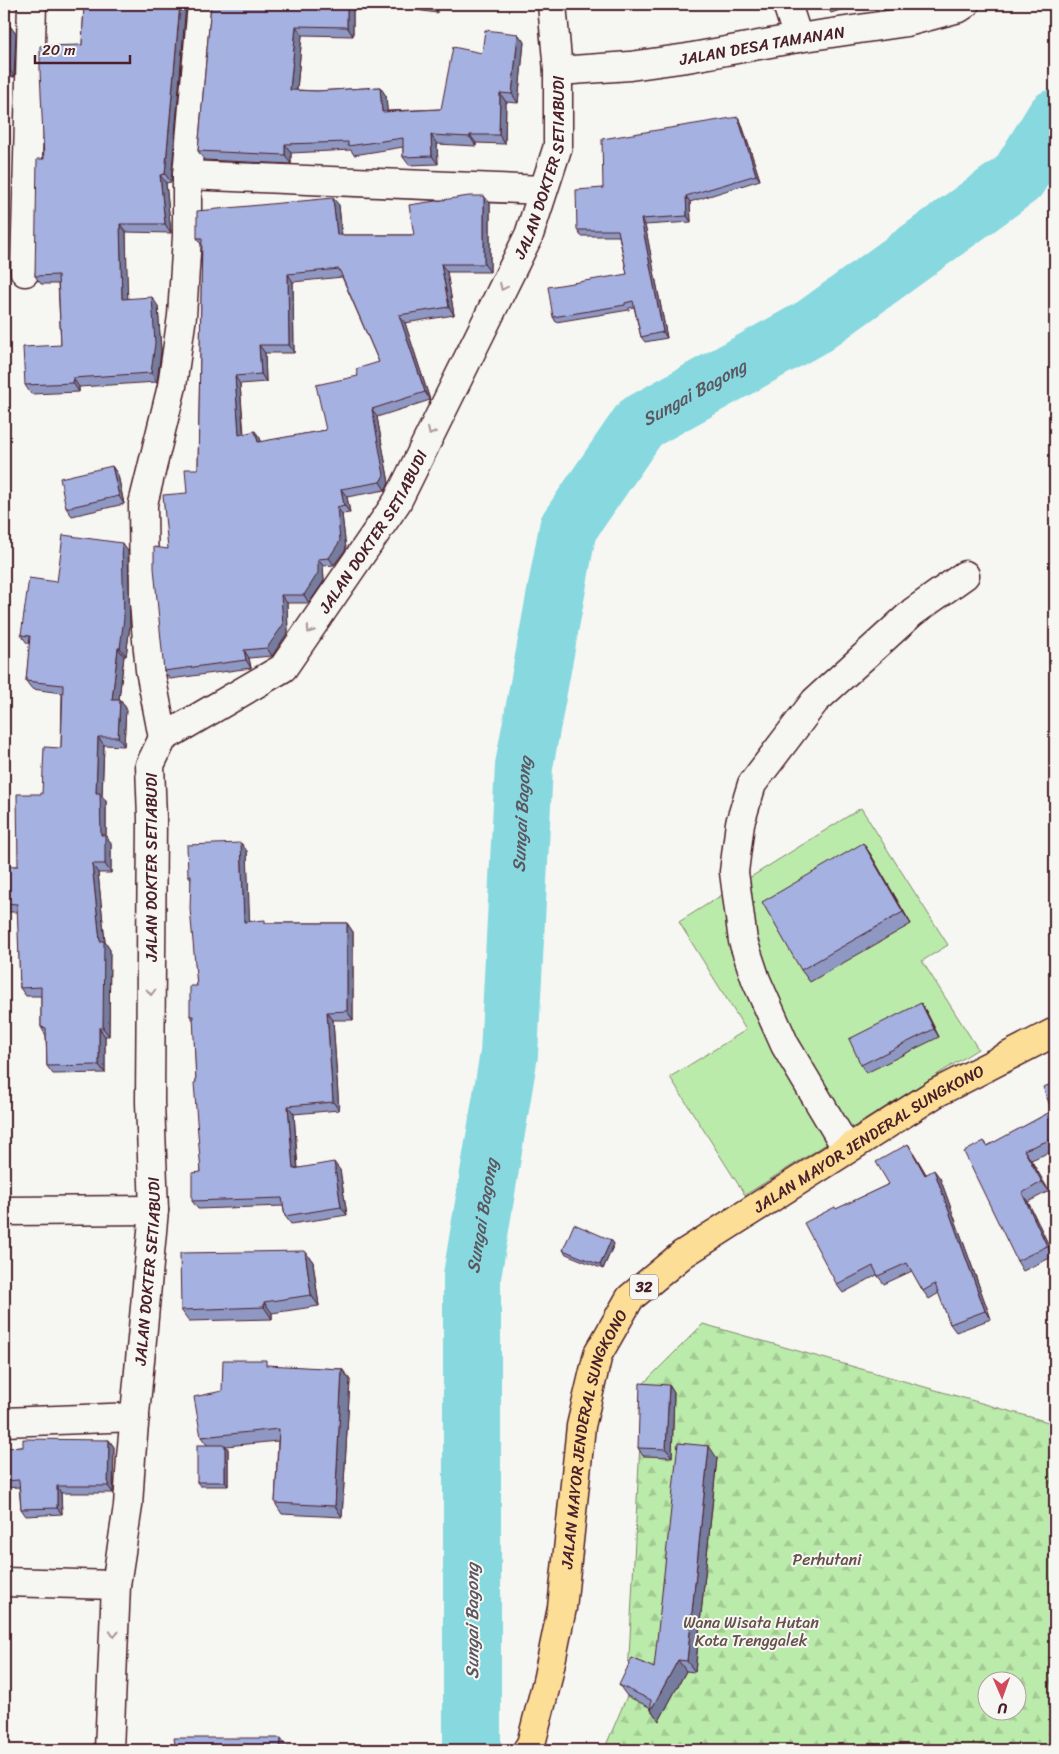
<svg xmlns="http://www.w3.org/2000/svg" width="1059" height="1754" viewBox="0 0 1059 1754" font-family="Sriracha,sans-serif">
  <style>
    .forest { fill: url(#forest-firs); stroke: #82856b; fill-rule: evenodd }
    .pitch { fill: #bbebab; stroke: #82856b }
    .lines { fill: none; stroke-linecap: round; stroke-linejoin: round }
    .river { stroke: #87d8df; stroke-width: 58 }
    .minor-casing { stroke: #4a1f2b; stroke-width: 31 }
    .highway-casing { stroke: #4a1f2b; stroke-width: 31 }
    .minor { stroke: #f6f6f2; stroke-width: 28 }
    .highway { stroke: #fdde96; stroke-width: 28 }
    .wall { fill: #8e98c2; stroke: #4a1f2b; fill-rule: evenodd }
    .shaded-wall { fill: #747c9e; stroke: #4a1f2b }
    .building { fill: #a5b1e1; stroke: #4a1f2b; fill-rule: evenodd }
    .oneway { stroke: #a99598 }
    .labels { text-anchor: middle; stroke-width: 4; stroke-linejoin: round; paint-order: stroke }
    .shield { fill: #f6f6f2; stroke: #7e6067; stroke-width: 1 }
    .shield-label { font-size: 15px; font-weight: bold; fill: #4a1f2b }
    .street-label { font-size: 16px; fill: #4a1f2b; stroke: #f6f6f2 }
    .park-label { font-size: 16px; fill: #66524b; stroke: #f6f6f2 }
    .water-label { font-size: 18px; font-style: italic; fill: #5c5661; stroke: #f6f6f2 }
  </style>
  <defs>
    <pattern id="forest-firs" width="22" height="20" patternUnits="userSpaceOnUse" patternTransform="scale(1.25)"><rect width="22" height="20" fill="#bbebab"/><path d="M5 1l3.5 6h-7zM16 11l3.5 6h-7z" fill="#a2c993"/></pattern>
  </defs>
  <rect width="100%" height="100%" fill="#f6f6f2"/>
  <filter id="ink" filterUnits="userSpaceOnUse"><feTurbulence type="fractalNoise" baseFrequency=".02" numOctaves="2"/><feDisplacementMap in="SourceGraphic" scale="10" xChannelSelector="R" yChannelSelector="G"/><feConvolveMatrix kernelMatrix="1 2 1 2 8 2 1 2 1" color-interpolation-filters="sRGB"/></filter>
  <g filter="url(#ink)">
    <!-- forest -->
    <path class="forest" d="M703,1324L1055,1424V1750H604L627,1696L643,1384ZM986,1682H1016V1712H986Z"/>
    <!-- pitch -->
    <polygon class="pitch" points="861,808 948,945 922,961 978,1049 745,1195 670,1077 746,1030 679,922"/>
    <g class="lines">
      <!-- river -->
      <path class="river" id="s1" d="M472,1750V1276L509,1054L524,766L568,528L640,423L814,326L1018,178L1055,118"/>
      <defs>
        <g id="minor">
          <polyline points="787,4 798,38"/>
          <path id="s2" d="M558,71L630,66L687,58L798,38L907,22L959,8L965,4"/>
          <polyline points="187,175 543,190"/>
          <polyline points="25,272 32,4"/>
          <polyline points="163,738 150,670 147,640 144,602 143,504 172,386 182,316 187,237 187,175 202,4"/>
          <polyline points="847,1149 785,1045 756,980 743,941 734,872 740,823 752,784 815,701 913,612 965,575"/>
          <polyline points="4,1211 154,1210"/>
          <polyline points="4,1422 135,1417"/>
          <polyline points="4,1582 116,1585"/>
          <path id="s3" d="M109,1750L116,1585L128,1506L131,1457L154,1210L150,1102L152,818L150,765L163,738L283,668L397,502L529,235L558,146V71L552,4"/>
        </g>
        <g id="highway">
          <path id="s4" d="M527,1750L531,1744L547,1681L562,1608L581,1426L598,1354L630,1298L683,1254L936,1093L1055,1032"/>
        </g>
      </defs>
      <!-- minor casing -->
      <use href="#minor" class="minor-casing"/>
      <!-- highway casing -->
      <use href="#highway" class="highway-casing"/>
      <!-- minor -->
      <use href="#minor" class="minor"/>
      <!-- highway -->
      <use href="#highway" class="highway"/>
    </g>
    <!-- wall -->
    <g class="wall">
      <polygon points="84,4 186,4 171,182 166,183 171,233 126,232 127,298 158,306 161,351 157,382 79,387 79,392 31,394 25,385 61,345 58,284 41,284 35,276 44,159 82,45"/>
      <polygon points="211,4 359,4 359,7 353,7 353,36 302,35 297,90 317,91 380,87 386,96 387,111 441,109 482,53 518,34 524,42 518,103 506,102 505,144 476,143 476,146 437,144 438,164 409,165 403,157 403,147 354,155 351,150 291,153 291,164 204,160 198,151"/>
      <polygon points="373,4 437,4 437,13"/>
      <polygon points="826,4 858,4 831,13"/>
      <polygon points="4,25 10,26 16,34 14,77 4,76"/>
      <polygon points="741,122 760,180 690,202 691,222 645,225 667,338 645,342 641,337 634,307 629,308 629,310 556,322 553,317 627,274 619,236 581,236 577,230 603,188"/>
      <path d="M490,203V272H447L454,315L405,323L430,400L377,417L389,483L385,490L347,497L350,513L342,514L346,549L334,565L323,566L324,581L309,603H287L288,632L272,656L249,658L251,668L170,679L164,671L168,549L187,493L198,469L202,246L197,238L339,205L342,235H414ZM342,277L379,362L358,376L326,430L261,442L260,438L244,434L240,384L266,382L265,353H294L293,282Z"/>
      <polygon points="112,466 118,475 124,504 72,516 66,508"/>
      <polygon points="128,551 130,626 126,656 124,656 119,700 120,700 126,708 124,746 104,745 102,796 106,801 106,836 111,843 111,873 98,873 105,942 110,950 109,1036 105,1036 105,1073 53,1074 47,1066 46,1036 41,1027 41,996 26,996 20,988 18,912 4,912 4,866 18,866 42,794 61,748 62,693 32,689 26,681 30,643 27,643 21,635 57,582"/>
      <polygon points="863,843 871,855 911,924 810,982 801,970"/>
      <polygon points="247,851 249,922 266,923 347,923 353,932 353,1020 333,1020 339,1110 294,1114 298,1168 340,1170 347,1215 291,1224 285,1216 283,1206 198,1209 192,1201 201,1172 196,1082 194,1021 190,1016 197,986 191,879 188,875"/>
      <polygon points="926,1011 939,1037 866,1073 861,1065"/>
      <polygon points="1055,1083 1055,1150 1031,1160 1049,1191 1028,1202 1054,1256 1023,1271 1017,1261 984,1141 988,1146 1052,1111"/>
      <polygon points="908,1144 913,1152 926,1174 940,1178 991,1319 956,1332 950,1324 939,1293 929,1299 923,1291 912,1271 884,1284 877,1275 843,1293 837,1285 837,1209 889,1184"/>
      <polygon points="611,1240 614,1244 603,1269 566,1254 563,1250"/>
      <polygon points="305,1251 313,1262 319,1306 272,1313 272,1319 189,1321 181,1310"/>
      <polygon points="270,1366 342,1369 350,1380 342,1517 282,1514 275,1503 278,1441 226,1446 228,1449 228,1486 200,1486 197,1482 207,1445 201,1437 222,1391"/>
      <polygon points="669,1385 674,1393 672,1457 643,1456 638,1448"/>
      <polygon points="109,1440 114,1447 113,1493 61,1493 62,1514 26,1516 21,1509 19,1487 4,1488 4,1448 23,1447"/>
      <polygon points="717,1458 695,1672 686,1671 659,1721 651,1710 651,1708 627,1696 619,1685 654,1668"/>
    </g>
    <!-- shaded-wall -->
    <g class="shaded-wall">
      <polygon points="180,4 186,4 171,182 165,174"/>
      <polygon points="347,4 351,4 353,7 353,36 347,27"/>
      <polygon points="431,4 437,4 437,13 431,5"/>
      <polygon points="10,26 16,34 14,77 9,69"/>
      <polygon points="296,26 302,35 296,99 290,90"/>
      <polygon points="518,34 524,42 518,103 512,94"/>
      <polygon points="380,87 386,96 388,120 382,112"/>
      <polygon points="500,93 506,102 505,144 499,135"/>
      <polygon points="738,117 741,122 760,180 756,175"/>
      <polygon points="431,135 437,144 438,164 432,156"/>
      <polygon points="470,135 476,143 476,146 470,137"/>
      <polygon points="285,144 291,153 291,164 285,155"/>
      <polygon points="160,175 166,183 171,233 165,224"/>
      <polygon points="484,196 490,203 490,272 484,264"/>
      <polygon points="686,196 690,202 691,222 687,216"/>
      <polygon points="333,198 339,205 342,243 337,235"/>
      <polygon points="641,219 645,225 667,338 663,332"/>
      <polygon points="120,224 126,232 128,307 122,299"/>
      <polygon points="441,264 447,272 454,315 449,307"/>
      <polygon points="288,274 293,282 294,353 289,345"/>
      <polygon points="152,297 158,306 161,351 157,382 151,373"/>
      <polygon points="399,315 405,323 430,400 425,392"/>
      <polygon points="259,345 265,353 266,382 261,374"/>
      <polygon points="235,376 240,384 244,443 239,435"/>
      <polygon points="73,378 79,387 79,392 73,383"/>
      <polygon points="372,409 377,417 389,483 385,490 380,482"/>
      <polygon points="255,431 260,438 264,450 258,442"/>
      <polygon points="112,466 118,475 124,504 119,496"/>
      <polygon points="341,489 347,497 350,513 344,505"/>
      <polygon points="337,507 342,514 346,549 334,565 329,558"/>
      <polygon points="122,543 128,551 130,626 126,656 120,648"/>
      <polygon points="318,559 323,566 324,581 309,603 304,595"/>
      <polygon points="281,595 287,603 288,632 272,656 267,648"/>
      <polygon points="118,648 124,656 118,708 112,700"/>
      <polygon points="244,650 249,658 251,668 246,660"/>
      <polygon points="120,700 126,708 124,746 118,737"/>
      <polygon points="98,737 104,745 102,796 106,801 106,836 111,843 111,873 105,864 101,835 96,793"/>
      <polygon points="241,843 247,851 250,931 244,922"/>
      <polygon points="863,843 871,855 911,924 903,912"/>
      <polygon points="92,864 98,873 105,942 110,950 109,1036 103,1028 100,941"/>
      <polygon points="347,923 353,932 353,1020 347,1011"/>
      <polygon points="921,1003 926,1011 939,1037 934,1029"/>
      <polygon points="327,1012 333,1020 339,1110 333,1102"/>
      <polygon points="99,1028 105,1036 105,1073 99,1065"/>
      <polygon points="288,1106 294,1114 298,1177 293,1169"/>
      <polygon points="908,1144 913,1152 931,1183 925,1175"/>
      <polygon points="1024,1150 1031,1160 1049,1191 1042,1182"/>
      <polygon points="334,1162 340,1170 347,1215 341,1207"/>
      <polygon points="934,1170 940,1178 991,1319 985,1311"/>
      <polygon points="1022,1193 1028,1202 1054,1256 1047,1246"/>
      <polygon points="611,1240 614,1244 603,1269 600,1265"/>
      <polygon points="305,1251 313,1262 319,1306 311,1295"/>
      <polygon points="264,1302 272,1313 272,1319 264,1307"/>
      <polygon points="342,1369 350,1380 342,1517 335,1506"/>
      <polygon points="669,1385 674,1393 672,1457 666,1449"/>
      <polygon points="109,1440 114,1447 113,1493 108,1486"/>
      <polygon points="225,1445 228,1449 228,1486 225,1482"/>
      <polygon points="709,1446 717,1458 695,1672 687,1661"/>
      <polygon points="57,1486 61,1493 62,1514 57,1508"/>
      <polygon points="678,1660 686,1671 659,1721 651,1710"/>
      <polygon points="281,1738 287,1746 286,1750 280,1750"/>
    </g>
    <!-- building -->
    <g class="building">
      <polygon points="84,4 180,4 165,174 160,175 165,224 120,224 122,299 152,297 155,343 151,373 73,378 73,383 25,385 23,347 61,345 58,275 35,276 37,159 44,159 40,71 40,46 82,45"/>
      <polygon points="211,4 347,4 347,27 296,26 290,90 317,91 380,87 382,112 441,109 453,47 482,53 485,30 518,34 512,94 500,93 499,135 470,135 470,137 431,135 432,156 403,157 403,138 348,146 348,142 285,144 285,155 198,151"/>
      <polygon points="4,25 10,26 9,69 4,68"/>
      <polygon points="738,117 756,175 686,196 687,216 641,219 663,332 641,337 633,301 625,303 625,305 553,317 548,287 627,274 618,230 577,230 576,190 603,188 602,139"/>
      <path d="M469,196H484V264H441L449,307L399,315L425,392L372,409L384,475L380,482L341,489L344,505L337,507L340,541L329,558L318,559V573L304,595H281L283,625L267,648L244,650L246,660L164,671L154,568V547L168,549L163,495L187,493L185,469H198L202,238H197V211L333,198L337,235H414L409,205ZM339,269L379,362L356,369L358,376L316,385L326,430L258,442L255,431L239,435L235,376L261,374L259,345H289L288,274Z"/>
      <polygon points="112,466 119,496 66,508 60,478"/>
      <polygon points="63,535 122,543 124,618 120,648 118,648 112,700 120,700 118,737 98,737 96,793 100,793 101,835 105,835 105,864 92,864 100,941 104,941 103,1028 99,1028 99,1065 47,1066 46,1028 41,1027 41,987 20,988 17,904 4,903 4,866 18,866 17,794 42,794 44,747 61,748 63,685 26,681 30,636 21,635 29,578 57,582"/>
      <polygon points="241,843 244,922 265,920 265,923 347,923 347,1011 327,1012 333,1102 288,1106 293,1169 334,1162 341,1207 285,1216 282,1198 192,1201 192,1173 201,1172 194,1083 196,1082 193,1016 190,1016 190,986 197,986 190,909 191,875 188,875 187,845"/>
      <polygon points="863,843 903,912 801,970 762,902"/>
      <polygon points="921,1003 934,1029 861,1065 849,1039"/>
      <polygon points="1055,1083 1055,1138 1024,1150 1042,1182 1022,1193 1047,1246 1017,1261 964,1152 984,1141 987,1146 1052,1111 1043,1087"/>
      <polygon points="908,1144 925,1175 934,1170 985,1311 950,1324 935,1284 923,1291 907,1263 878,1276 873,1266 837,1285 804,1223 835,1207 836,1209 889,1184 876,1162"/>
      <polygon points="574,1224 611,1240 600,1265 563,1250"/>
      <polygon points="305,1251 311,1295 264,1302 264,1307 181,1310 180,1253"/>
      <polygon points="223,1360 266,1360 266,1365 342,1369 335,1506 275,1503 279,1429 201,1437 194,1397 222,1391"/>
      <polygon points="640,1383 669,1385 666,1449 638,1448"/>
      <polygon points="23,1439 109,1440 108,1486 57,1486 57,1508 21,1509 19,1480 4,1481 4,1448 23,1447"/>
      <polygon points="678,1443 709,1446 687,1661 678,1660 651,1710 651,1700 619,1685 632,1658 654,1668"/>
      <rect x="197" y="1445" width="28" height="37"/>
      <polygon points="174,1738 281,1738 280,1750 176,1750"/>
    </g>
    <!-- one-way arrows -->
    <defs><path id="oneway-chevron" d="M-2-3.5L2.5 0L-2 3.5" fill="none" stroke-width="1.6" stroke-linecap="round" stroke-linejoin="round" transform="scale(1.25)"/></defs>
    <g class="oneway">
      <use href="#oneway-chevron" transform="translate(503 287) rotate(116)"/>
      <use href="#oneway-chevron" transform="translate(431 432) rotate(116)"/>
      <use href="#oneway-chevron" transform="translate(310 630) rotate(124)"/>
      <use href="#oneway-chevron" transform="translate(151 992) rotate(90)"/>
      <use href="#oneway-chevron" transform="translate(114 1634) rotate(93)"/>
    </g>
  </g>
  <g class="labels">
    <!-- shield labels -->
    <rect class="shield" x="630" y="1274.5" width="28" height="25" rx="4"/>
    <g class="shield-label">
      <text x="644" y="1292">32</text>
    </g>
    <!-- street labels -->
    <g class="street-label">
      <text dy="6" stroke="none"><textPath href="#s2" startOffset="206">JALAN DESA TAMANAN</textPath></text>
      <text dy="6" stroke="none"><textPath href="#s3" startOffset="1725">JALAN DOKTER SETIABUDI</textPath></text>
      <text dy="6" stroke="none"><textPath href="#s3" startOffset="1320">JALAN DOKTER SETIABUDI</textPath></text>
      <text transform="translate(151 867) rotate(-90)" y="6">JALAN DOKTER SETIABUDI</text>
      <text dy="6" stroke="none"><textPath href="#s4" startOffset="756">JALAN MAYOR JENDERAL SUNGKONO</textPath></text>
      <text dy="6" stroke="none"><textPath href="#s3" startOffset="481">JALAN DOKTER SETIABUDI</textPath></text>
      <text dy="6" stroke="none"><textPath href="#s4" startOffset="320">JALAN MAYOR JENDERAL SUNGKONO</textPath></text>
    </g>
    <!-- park labels -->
    <g class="park-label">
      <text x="827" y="1565">Perhutani</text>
      <text x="751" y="1628">Wana Wisata Hutan<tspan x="751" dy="18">Kota Trenggalek</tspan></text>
    </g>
    <!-- water labels -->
    <g class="water-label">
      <text dy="6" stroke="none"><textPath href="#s1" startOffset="1419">Sungai Bagong</textPath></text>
      <text dy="6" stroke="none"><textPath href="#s1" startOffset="939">Sungai Bagong</textPath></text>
      <text dy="6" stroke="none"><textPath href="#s1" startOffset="535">Sungai Bagong</textPath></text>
      <text transform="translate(472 1621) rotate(-90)" y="6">Sungai Bagong</text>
    </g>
  </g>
  <!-- margin -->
  <rect width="1059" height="1754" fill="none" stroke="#f6f6f2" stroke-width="20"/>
  <rect x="10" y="10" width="1039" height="1734" fill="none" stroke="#4a1f2b" stroke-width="2" filter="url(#ink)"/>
  <!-- north arrow -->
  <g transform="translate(1002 1696) rotate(178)"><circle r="24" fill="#f6f6f2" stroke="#b1a0a2"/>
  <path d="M0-4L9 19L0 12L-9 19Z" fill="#d1495b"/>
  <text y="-8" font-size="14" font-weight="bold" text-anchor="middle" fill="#4a1f2b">U</text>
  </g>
  <!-- scale -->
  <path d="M35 55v8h95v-8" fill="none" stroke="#4a1f2b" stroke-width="2.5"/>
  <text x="42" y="55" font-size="15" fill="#4a1f2b" stroke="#f6f6f2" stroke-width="4" paint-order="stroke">20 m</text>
</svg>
